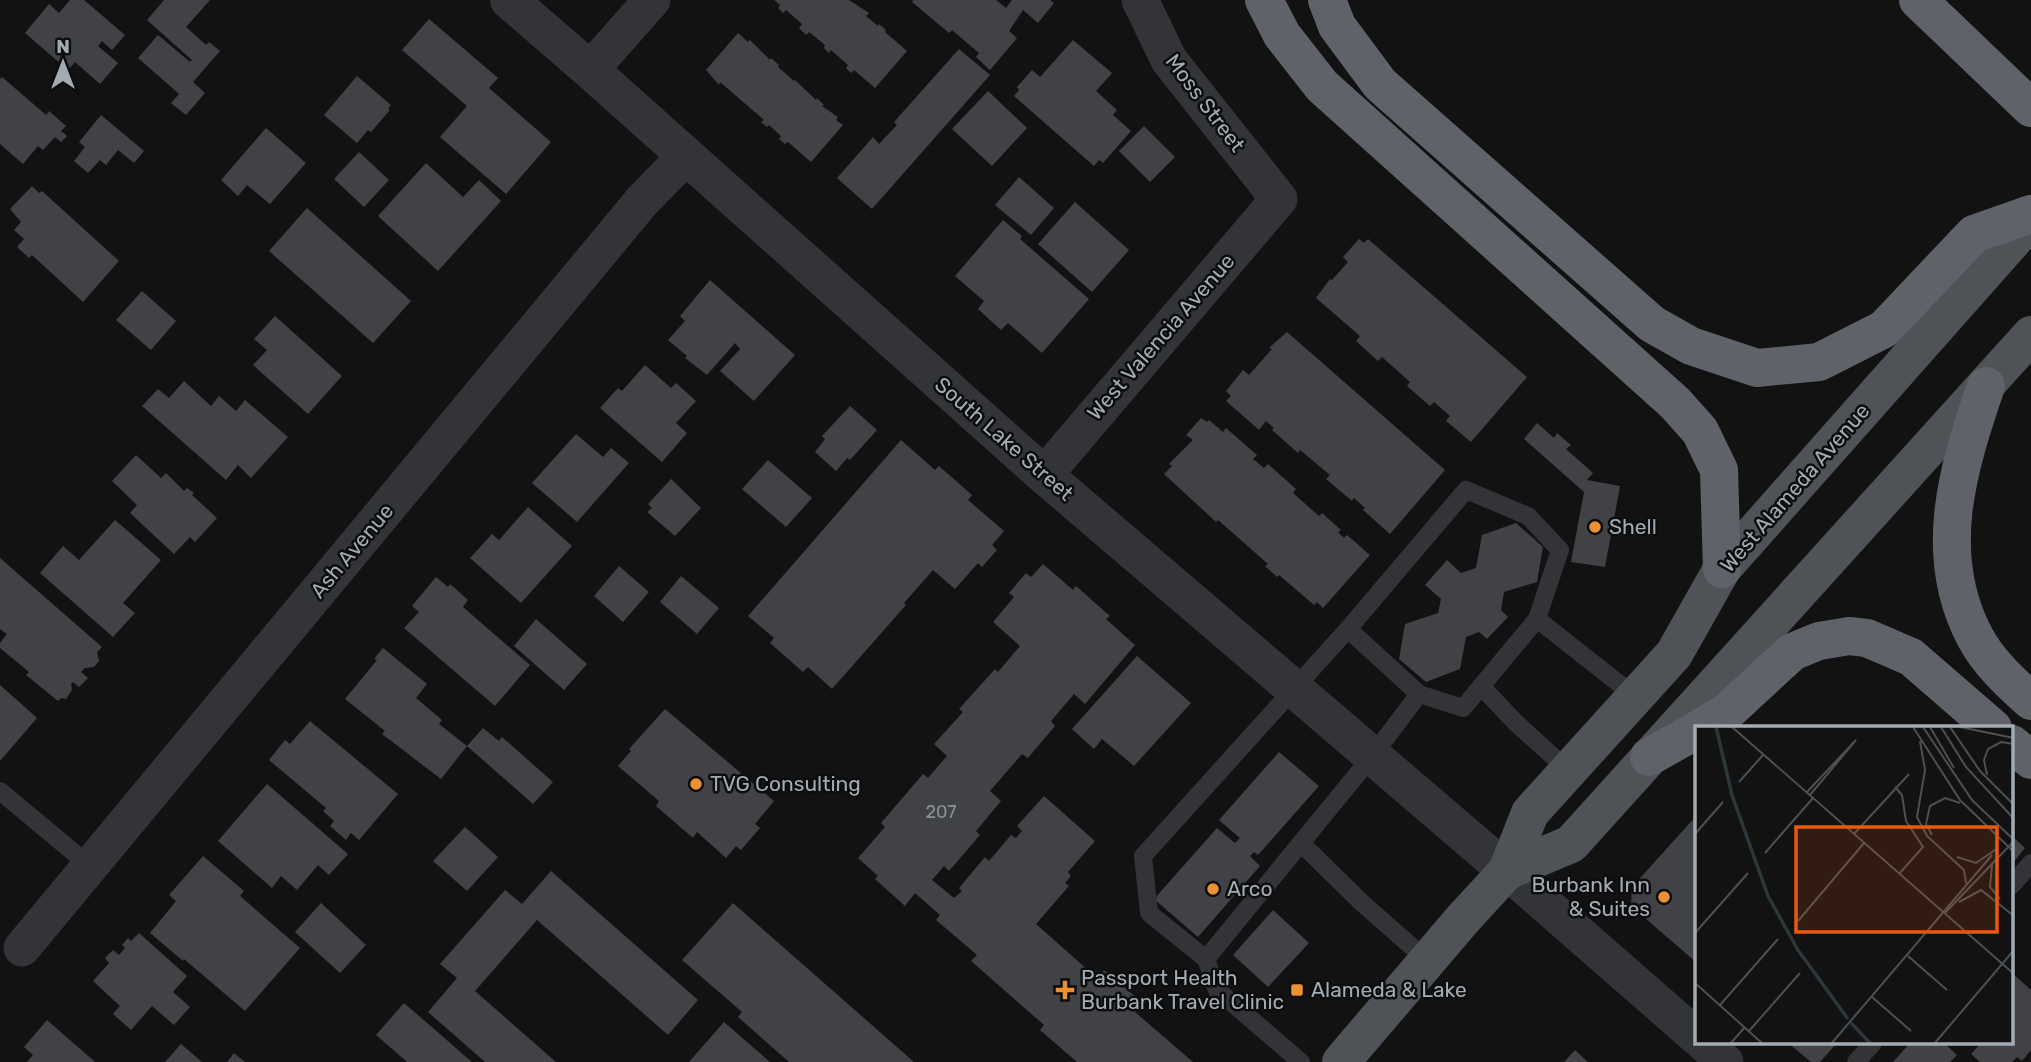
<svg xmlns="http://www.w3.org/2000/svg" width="2031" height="1062" viewBox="0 0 2031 1062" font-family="Rubik,sans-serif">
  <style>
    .building { fill: #414246 }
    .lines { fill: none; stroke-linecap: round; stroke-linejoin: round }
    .service { stroke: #333438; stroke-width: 18 }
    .minor { stroke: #333438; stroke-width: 37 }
    .tertiary { stroke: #333438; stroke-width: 38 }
    .primary { stroke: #4f5257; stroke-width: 38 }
    .motorway { stroke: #5f6369; stroke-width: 38 }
    .poi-dot { fill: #ea9133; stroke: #0d0d0e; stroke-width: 2.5 }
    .labels { text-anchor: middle; stroke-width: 5; stroke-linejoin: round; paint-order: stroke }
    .number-label { font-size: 18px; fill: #8a9198 }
    .street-label { font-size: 21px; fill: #a3abb3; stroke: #0d0d0e }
    .poi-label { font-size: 21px; fill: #a3abb3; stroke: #0d0d0e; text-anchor: start }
    .inset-river { fill: none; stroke: #2c363b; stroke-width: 3.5 }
    .inset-road { fill: none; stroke: #4c4f53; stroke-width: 2 }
    .view { fill: #e8590c; fill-opacity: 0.15; stroke: #e8590c; stroke-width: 3.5 }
    .inset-edge { fill: none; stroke: #a3abb3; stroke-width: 3.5 }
  </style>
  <rect width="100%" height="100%" fill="#121213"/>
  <!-- building -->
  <g class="building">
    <polygon points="70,0 84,0 125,35 112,50 102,41 98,46 118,63 100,84 75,62 68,70 25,33 49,4 59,13"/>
    <polygon points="164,0 210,0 186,27 206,45 209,42 220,51 193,82 205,93 186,115 171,103 179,94 138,58 158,35 190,62 192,60 147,20"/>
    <polygon points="774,0 849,0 869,13 866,16 878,26 879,24 886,30 885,32 907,51 875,88 854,70 851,73 846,68 848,65 831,50 829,53 824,48 825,45 809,32 806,35 799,28 802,24 786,10 783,13 778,8 780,5"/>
    <polygon points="913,0 996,0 1006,8 1012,0 1050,0 1054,3 1038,23 1023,10 1009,31 1017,38 990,70 976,57 979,53 952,30 949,33 912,2"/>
    <polygon points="429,19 498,78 489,88 551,142 506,194 440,137 467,106 402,50"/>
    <polygon points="738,33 748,42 750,40 770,60 771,58 779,65 778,67 794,81 795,80 816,100 817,98 824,105 822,106 838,117 836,120 843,125 811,162 788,142 785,144 779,139 781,136 769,125 767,127 761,122 764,120 720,82 719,85 706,70"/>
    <polygon points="1073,40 1112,73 1096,91 1117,110 1113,115 1131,131 1103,163 1099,160 1094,166 1014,96 1019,90 1017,87 1032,70 1040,77"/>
    <polygon points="959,49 990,75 872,209 837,178 873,137 879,144 897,125 894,122"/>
    <polygon points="357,76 391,105 388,109 390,110 371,132 368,130 357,143 324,115"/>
    <polygon points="2,77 46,115 49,111 66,126 61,131 67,136 61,142 55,137 43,150 38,146 23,164 0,144 0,79"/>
    <polygon points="988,91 1027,128 992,166 952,129"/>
    <polygon points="101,115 144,151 134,163 118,150 106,165 100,160 88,173 74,161 85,147 79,142"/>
    <polygon points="1144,126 1175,157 1150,182 1119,151"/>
    <polygon points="266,128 306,163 270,204 247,185 238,196 221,180"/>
    <polygon points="359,152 389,180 364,207 334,179"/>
    <polygon points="426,163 463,197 479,180 501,201 438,271 378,216"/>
    <polygon points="1019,177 1054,208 1031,235 995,205"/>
    <polygon points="32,186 39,193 42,191 119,261 83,302 32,255 29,258 17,247 24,239 14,230 21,222 10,209"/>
    <polygon points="1075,202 1129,250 1092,292 1038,244"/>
    <polygon points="307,208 411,301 373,343 269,251"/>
    <polygon points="1003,220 1022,236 1020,239 1089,299 1042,353 1008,323 1001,330 978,309 984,301 955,276"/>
    <polygon points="1359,239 1364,243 1368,239 1527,377 1471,442 1446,421 1450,416 1434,402 1430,406 1407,386 1410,382 1382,357 1378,361 1356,341 1360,336 1316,298 1330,279 1332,280 1348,262 1343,257"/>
    <polygon points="710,280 795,355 754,401 720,371 740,349 735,343 707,375 685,358 687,356 668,340 685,321 680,316"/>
    <polygon points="142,291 176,321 151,350 116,320"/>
    <polygon points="275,316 342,376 308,414 253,365 267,350 254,339"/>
    <polygon points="1287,332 1445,470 1390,534 1363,510 1365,508 1354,498 1352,501 1326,479 1330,475 1300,450 1298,453 1272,430 1274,428 1266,421 1259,430 1226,401 1231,396 1226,391 1243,370 1249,375 1272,349 1269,348"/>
    <polygon points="645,365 671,388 676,383 696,401 676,423 687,433 662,462 600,408 618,388 622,391"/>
    <polygon points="184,381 211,406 219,396 236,411 245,400 288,437 251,478 238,465 226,480 142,406 158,389 169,398"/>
    <polygon points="850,406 877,430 850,460 847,458 836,471 815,452 825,439 822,436"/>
    <polygon points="1201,418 1207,422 1209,420 1223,432 1226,428 1257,455 1253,459 1264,468 1268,464 1296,489 1293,493 1319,516 1322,513 1341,530 1338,532 1344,538 1347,535 1370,555 1323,608 1317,602 1314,605 1279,575 1277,577 1265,566 1268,564 1218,520 1216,522 1164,474 1172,466 1169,464 1193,440 1186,435"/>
    <polygon points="1537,423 1554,438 1557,433 1571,445 1566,449 1593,473 1587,480 1620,486 1605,567 1571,562 1584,492 1524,439"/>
    <polygon points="576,434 603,457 611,448 629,463 577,522 532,483"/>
    <polygon points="901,440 935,470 939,466 972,495 968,500 1004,531 992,545 997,550 982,567 978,563 955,589 933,570 904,603 906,605 832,689 808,667 803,672 770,643 774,638 748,616"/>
    <polygon points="136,455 161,478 166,473 184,491 187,488 194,493 192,495 217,518 195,542 190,537 174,554 130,513 137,505 112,481"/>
    <polygon points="768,460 812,498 786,527 742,489"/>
    <polygon points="671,479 701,508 675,536 647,512 652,508 648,504"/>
    <polygon points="528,507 572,546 521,603 470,558 492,534 499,540"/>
    <polygon points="115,520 161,560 123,603 135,613 113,637 40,573 63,546 79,560"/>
    <polygon points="1516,523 1543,547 1537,582 1504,592 1501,610 1508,617 1487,639 1479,632 1466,637 1460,669 1426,682 1399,659 1405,624 1438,613 1441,599 1425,585 1447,560 1461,573 1476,568 1482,535"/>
    <polygon points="0,558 102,647 97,652 99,661 94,667 85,668 81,672 88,678 79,687 73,682 71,684 72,690 66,699 61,698 58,701 26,675 29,672 0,648 0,643 7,634 0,629"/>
    <polygon points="1043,564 1073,590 1076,586 1110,616 1106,619 1135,645 1085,704 1074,694 1051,721 1055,726 1028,758 1022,754 990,791 1001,801 976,831 980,835 949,871 944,866 932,880 954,898 962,891 959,888 985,857 989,861 1011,835 1016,838 1022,831 1017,826 1044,796 1095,841 1068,872 1071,876 1065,883 1069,886 1036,924 1097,978 1104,970 1143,1003 1135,1012 1193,1062 1077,1062 1040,1030 1044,1025 971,961 977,955 936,920 940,915 915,893 905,906 875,879 878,876 858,858 885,827 881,823 923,774 928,778 947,756 934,744 963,712 959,709 995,669 998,672 1020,646 993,622 1014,597 1009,593 1026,573 1031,577"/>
    <polygon points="619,566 649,592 623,622 594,596"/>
    <polygon points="681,576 719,608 697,634 660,602"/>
    <polygon points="436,577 448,587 450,584 468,600 463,607 530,665 495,706 404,628 419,612 412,606"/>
    <polygon points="536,619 587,664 564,690 514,646"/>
    <polygon points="383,648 427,684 416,698 442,720 439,724 467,746 441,779 382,734 385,731 345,699 377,660 374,659"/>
    <polygon points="1137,656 1191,703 1134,766 1102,739 1094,749 1072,729"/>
    <polygon points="0,685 37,718 0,761"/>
    <polygon points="665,709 774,801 755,824 760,828 741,850 736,846 726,858 697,832 693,838 656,806 659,801 618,766 631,751 629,749"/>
    <polygon points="310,721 398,794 359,840 351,833 346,840 330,826 334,821 323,811 326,808 269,760 285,740 290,744"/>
    <polygon points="483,728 499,741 502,737 553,782 533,804 467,746"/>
    <polygon points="1279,752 1319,786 1258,855 1254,852 1250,856 1260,866 1198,937 1154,899 1217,828 1235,843 1240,838 1219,820"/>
    <polygon points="267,784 348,854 329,875 318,865 297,890 281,876 272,888 218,841"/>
    <polygon points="1697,815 1697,963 1631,906 1632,887"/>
    <polygon points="465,827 498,857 467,891 433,861"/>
    <polygon points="2012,836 2025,848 2012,864"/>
    <polygon points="203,856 244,891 240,896 300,948 245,1011 184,959 183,961 150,933 176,901 169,895"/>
    <polygon points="551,871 698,1000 668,1035 537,920 475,991 556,1062 485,1062 428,1012 457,978 440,964 505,890 522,904"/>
    <polygon points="321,903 366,945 340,973 295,932"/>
    <polygon points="733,903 914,1062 789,1062 738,1017 742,1012 682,960"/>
    <polygon points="1273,910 1309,943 1268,987 1233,955"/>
    <polygon points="139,933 187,976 173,992 190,1007 174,1025 152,1006 131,1030 113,1014 120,1006 93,981 109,963 105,958 113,950 119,955 125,948 122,945 128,938 131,941"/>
    <polygon points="2012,973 2031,990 2031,1050 2022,1061 2017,1057 2012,1062 1980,1062 1971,1054 1981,1043 2012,1043"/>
    <polygon points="404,1003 472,1062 407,1062 376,1035"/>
    <polygon points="47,1020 95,1062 27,1062 33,1055 24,1047"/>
    <polygon points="724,1022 770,1062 689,1062"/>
    <polygon points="1788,1043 1837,1043 1820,1062 1811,1062"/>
    <polygon points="1910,1043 1944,1043 1957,1055 1950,1062 1893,1062"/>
    <polygon points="181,1044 202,1062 165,1062"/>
    <polygon points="1575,1050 1588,1062 1564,1062"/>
    <polygon points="234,1053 245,1062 227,1062"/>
  </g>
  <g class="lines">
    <!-- service -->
    <g class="service">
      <polyline points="1537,619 1560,550 1528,516 1466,490 1348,629 1419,694 1463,708 1537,619 1636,697"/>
      <polyline points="1481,686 1515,722 1569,771"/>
      <polyline points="0,791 90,866"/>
      <polyline points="1301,843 1361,902 1427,960"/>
      <polyline points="2012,885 2031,863"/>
      <polyline points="1206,959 1149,913 1143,856 1348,629"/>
      <polyline points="1301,1062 1217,990 1206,959 1373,755 1419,694"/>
      <polyline points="1856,1062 1873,1043"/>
    </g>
    <!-- minor -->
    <g class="minor">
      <polyline points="590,70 652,0"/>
      <polyline points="1044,475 1279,199 1169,60 1140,0"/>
      <polyline points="1507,871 1697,1037"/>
      <polyline points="22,948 642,201 685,157"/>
      <polyline points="1704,1043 1725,1062"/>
    </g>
    <!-- tertiary -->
    <polyline class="tertiary" points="509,0 590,70 1044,475 1507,871"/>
    <!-- primary -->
    <g class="primary">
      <polyline points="1507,871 1571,844 2031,335"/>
      <polyline points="1341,1062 1462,920 1507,871 1530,813 1674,654 1722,569 2031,220"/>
    </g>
    <!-- motorway -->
    <g class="motorway">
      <polyline points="1264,0 1282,35 1322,86 1675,403 1700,431 1719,470 1722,569"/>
      <polyline points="1327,0 1337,26 1380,84 1652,324 1691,346 1757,368 1819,362 1884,329 1974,234 2031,214"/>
      <polyline points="1918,0 2031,108"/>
      <path d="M1986,386C1958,468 1931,554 1975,637C1988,662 2010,682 2031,701"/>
      <polyline points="1700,728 1727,712 1792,652 1819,641 1849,636 1867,638 1911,657 1993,728"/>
      <polyline points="2012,744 2031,760"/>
      <polyline points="1649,757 1697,730"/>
    </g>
  </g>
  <!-- markers -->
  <g class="poi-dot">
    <circle cx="1595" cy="527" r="7"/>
    <circle cx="696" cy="784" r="7"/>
    <circle cx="1213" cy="889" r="7"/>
    <circle cx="1664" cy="897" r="7"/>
    <path d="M1061.5 979.5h7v7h7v7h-7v7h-7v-7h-7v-7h7z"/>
    <rect x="1290" y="983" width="14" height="14" rx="3.5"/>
  </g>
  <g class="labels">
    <!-- number labels -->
    <g class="number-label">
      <text x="941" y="818">207</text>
    </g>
    <!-- street labels -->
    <g class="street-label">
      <text transform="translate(1205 103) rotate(53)" y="7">Moss Street</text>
      <text transform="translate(1161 337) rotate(-49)" y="7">West Valencia Avenue</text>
      <text transform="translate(1004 439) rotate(41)" y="7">South Lake Street</text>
      <text transform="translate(1795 488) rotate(-49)" y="7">West Alameda Avenue</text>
      <text transform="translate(352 551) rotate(-50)" y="7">Ash Avenue</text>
    </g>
    <!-- poi labels -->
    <g class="poi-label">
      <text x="1609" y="534">Shell</text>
      <text x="710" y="791">TVG Consulting</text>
      <text x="1650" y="892" text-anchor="end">Burbank Inn<tspan x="1650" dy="24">&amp; Suites</tspan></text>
      <text x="1227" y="896">Arco</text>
      <text x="1081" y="985">Passport Health<tspan x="1081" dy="24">Burbank Travel Clinic</tspan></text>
      <text x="1311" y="997">Alameda &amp; Lake</text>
    </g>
  </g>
  <!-- overview -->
  <g transform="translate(1695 726)">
    <rect width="318" height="318" fill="#121213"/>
    <path class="inset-river" d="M21,1L37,69L73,170L103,224L153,293M156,297L176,318"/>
    <path class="inset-road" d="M37,1L319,248M218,1L265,74L319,126M228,1L277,74L319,114M235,1L259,42M246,1L271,41L319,93M255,1L285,45L319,79M265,1L319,12M225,15L230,44L222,91L232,110L269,144L271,157M292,49L289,34L293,23L306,16L319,18M44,56L68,29M200,61L207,69L211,95L228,121L204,148M111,67L161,14L115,69M0,108L28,76M159,108L214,48M237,109L231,98L235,80L250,72L265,77M70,127L118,72M262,131L281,137L303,122M297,139L295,161L305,173M264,176L286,164L319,190M250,187L319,115M103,195L169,117M0,207L53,147M213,230L252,264M0,257L68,318M177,271L216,305M25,279L83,213M54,305L105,247M35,318L50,301M136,318L297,129M239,318L319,224"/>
    <path class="view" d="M101,101H302V206H101Z"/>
    <rect width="318" height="318" class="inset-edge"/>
  </g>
  <!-- north arrow -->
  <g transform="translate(63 63)" stroke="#0d0d0e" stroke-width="5" paint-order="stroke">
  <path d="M0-5L12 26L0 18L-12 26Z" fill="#a3abb3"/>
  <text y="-10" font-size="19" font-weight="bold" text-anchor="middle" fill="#a3abb3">N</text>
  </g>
</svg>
